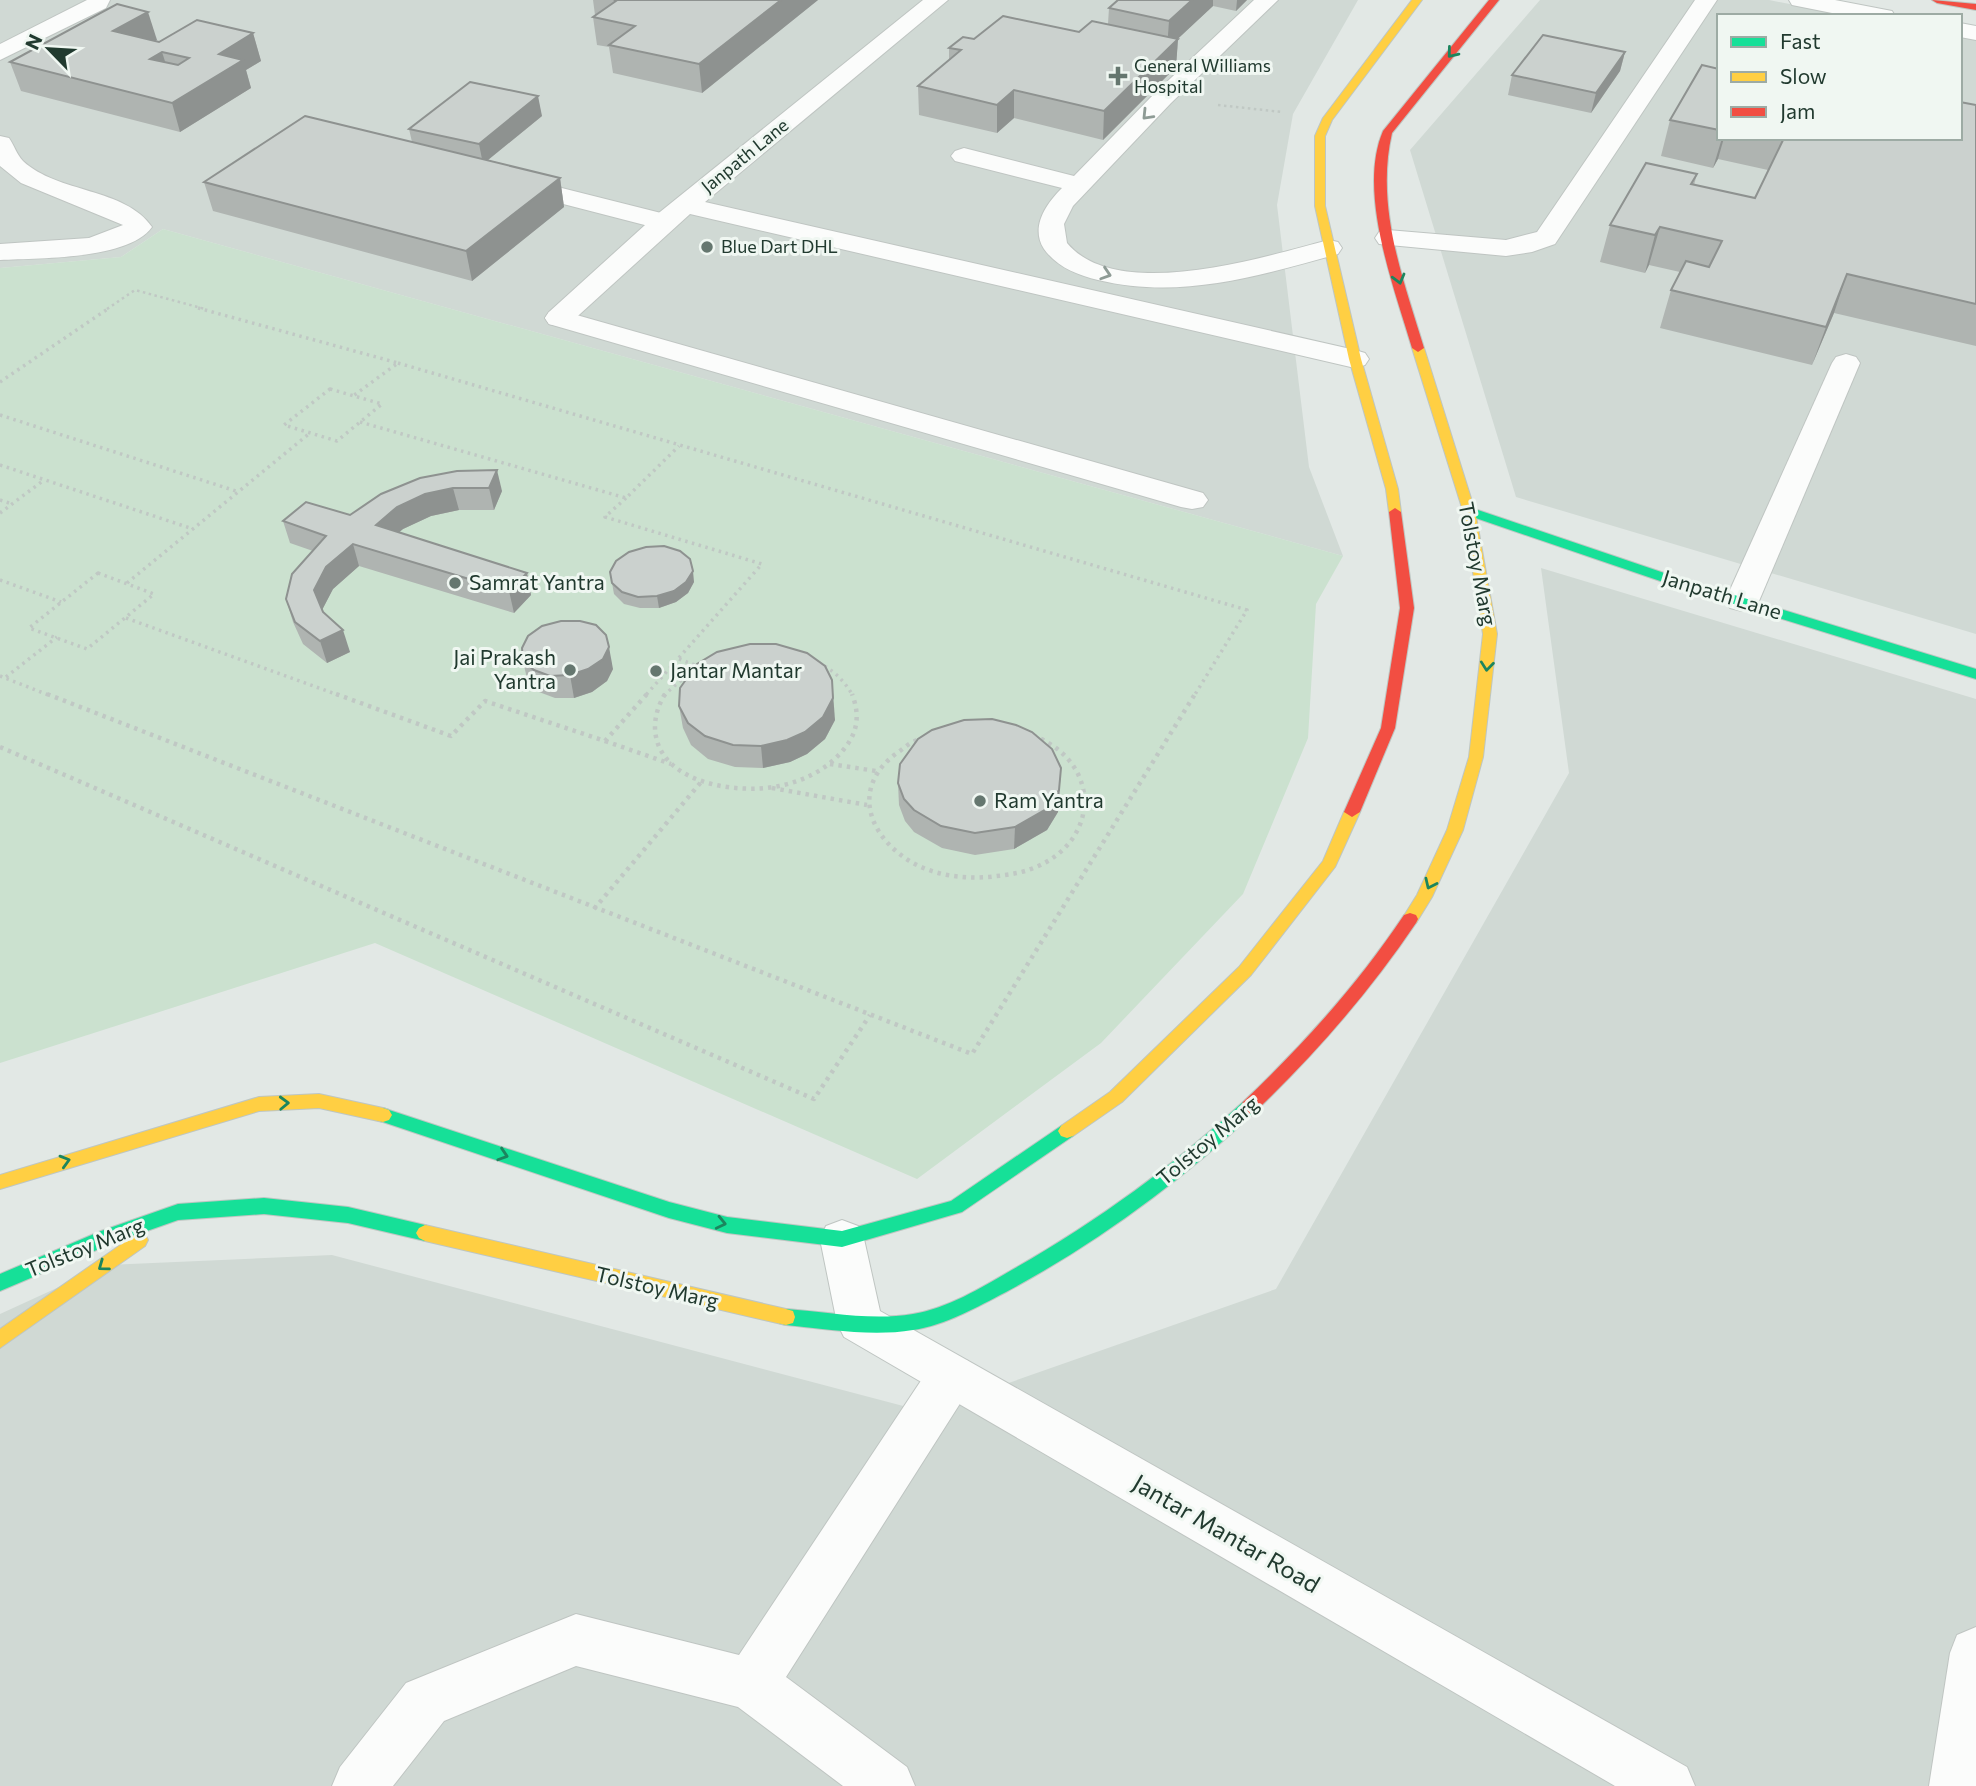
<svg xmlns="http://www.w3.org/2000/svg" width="1976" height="1786" viewBox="0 0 1976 1786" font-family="Commissioner,sans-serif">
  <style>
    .built { fill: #d0d9d4 }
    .green { fill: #cbe1cf }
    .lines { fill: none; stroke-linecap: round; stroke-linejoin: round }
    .lane-casing { stroke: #bfc5c2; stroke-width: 2 }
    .street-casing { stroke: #bfc5c2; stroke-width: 2 }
    .fast-casing { stroke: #bec6c2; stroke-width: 2 }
    .slow-casing { stroke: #bec6c2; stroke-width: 2 }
    .jam-casing { stroke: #bec6c2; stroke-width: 2 }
    .path-far2 { stroke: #c0c8c4; stroke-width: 2.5; stroke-dasharray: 2.5 3.5; stroke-linecap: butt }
    .path-far1 { stroke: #c0c8c4; stroke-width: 3.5; stroke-dasharray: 2.5 4.5; stroke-linecap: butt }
    .path { stroke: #c0c8c4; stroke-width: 4.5; stroke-dasharray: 3.5 5; stroke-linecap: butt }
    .lane { fill: #fbfcfb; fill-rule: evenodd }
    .street { fill: #fbfcfb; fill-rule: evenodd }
    .fast { fill: #16e098; fill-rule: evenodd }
    .slow { fill: #ffcf43; fill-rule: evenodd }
    .jam { fill: #f24e42; fill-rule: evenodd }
    .wall { fill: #afb4b1 }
    .shaded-wall { fill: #8e9290 }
    .building { fill: #cbd1ce; stroke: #8e9290; stroke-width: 2; fill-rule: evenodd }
    .oneway { stroke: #1c855e }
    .oneway2 { stroke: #8e9b95 }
    .poi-dot { fill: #65776f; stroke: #f0f7f2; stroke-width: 2.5 }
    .labels { text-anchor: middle; stroke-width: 6; stroke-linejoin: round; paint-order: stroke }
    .far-poi-label { font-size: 18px; fill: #213a2f; stroke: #f0f7f2; text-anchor: start }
    .far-street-label { font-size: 18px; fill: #213a2f; stroke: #f0f7f2 }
    .street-label { font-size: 21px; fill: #213a2f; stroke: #f0f7f2 }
    .poi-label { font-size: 21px; fill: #213a2f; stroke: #f0f7f2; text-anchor: start }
    .near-street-label { font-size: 24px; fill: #213a2f; stroke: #f0f7f2 }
  </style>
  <rect width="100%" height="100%" fill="#e2e8e5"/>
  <!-- built -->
  <g class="built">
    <polygon points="0,0 1358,0 1293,114 1277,205 1309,467 1343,556 163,229 121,257 0,268"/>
    <polygon points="1540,0 1769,0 1851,16 1719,16 1719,138 1960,138 1960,37 1976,40 1976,634 1516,497 1410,150"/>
    <polygon points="1541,568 1976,699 1976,1786 0,1786 0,1314 107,1265 332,1255 926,1412 1276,1289 1569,773"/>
  </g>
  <!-- green -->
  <polygon class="green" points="163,229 1343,556 1316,604 1308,738 1243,894 1101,1043 917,1179 375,943 0,1063 0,268 121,257"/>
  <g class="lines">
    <defs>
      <g id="lane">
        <path d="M1254,0H1278L1171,103L1073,206L1064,224L1067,243C1118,304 1266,256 1329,240L1338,242L1342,248L1338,254C1258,276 1181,300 1098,280C1077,275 1057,267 1044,249C1030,227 1046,204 1062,188L955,161L951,156L955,151L964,148L1074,176L1155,93Z"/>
        <polygon points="1695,0 1717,0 1555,244 1532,252 1506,256 1379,244 1375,238 1379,232 1388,230 1506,240 1537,232"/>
        <polygon points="1789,0 1835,0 1892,11 1895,16 1847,16 1792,5"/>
        <polygon points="1960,23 1976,26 1976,40 1960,37"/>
        <path d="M0,136L9,138C14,145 17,155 23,161C57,193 126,188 152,227C129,260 37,258 0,260V244L89,238L123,225L21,183L0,166Z"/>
        <polygon points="514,176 673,216 677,222 673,228 664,230 505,189 501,184 505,179"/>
        <polygon points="559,310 1203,493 1208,500 1203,507 1192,509 1181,507 549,324 545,318 549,312"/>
        <polygon points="1846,354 1856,357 1860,363 1759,601 1754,608 1742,611 1730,608 1725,601 1832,363 1836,357"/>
        <polygon points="951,1355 968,1361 975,1376 968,1391 786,1677 907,1767 915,1786 843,1786 738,1707 576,1666 444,1721 393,1786 332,1786 340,1767 406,1683 576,1614 739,1655 934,1361"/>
        <polygon points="1976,1627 1976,1786 1929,1786 1950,1653 1957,1635"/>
      </g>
      <g id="street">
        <polygon points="87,0 110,0 106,8 0,60 0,44"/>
        <polygon points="923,0 948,0 705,202 1355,350 1365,353 1369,359 1365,365 1355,368 690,214 569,324 559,326 549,324 545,318 549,312 655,216"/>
        <polygon points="842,1220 858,1226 864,1239 880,1311 1687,1767 1695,1786 1615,1786 844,1337 837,1323 820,1239 826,1226"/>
      </g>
      <g id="fast">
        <polygon points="1469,507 1679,578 1976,669 1976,679 1669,584 1464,514 1463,511"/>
        <path d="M1249,1100L1255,1102L1258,1107L1255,1112C1180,1182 1097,1243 1006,1292C977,1307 946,1325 913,1330C871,1337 828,1329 786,1325L779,1323L777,1317L779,1311L786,1309C828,1312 871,1321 913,1314C948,1308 981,1288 1010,1271C1095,1223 1172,1167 1243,1102Z"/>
        <polygon points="383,1108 669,1202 727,1217 842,1231 951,1201 1061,1126 1067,1124 1073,1126 1076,1131 1073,1136 962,1212 842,1247 727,1233 669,1218 377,1120 374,1115 377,1110"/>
        <polygon points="264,1198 348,1207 425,1225 431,1228 434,1233 431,1238 425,1241 348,1223 264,1214 178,1220 113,1243 0,1291 0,1274 101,1231 178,1204"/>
      </g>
      <g id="slow">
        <polygon points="1412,0 1422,0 1332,120 1325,136 1325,206 1361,359 1398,489 1401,512 1395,516 1389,512 1386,489 1349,359 1315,206 1315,136 1323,118"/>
        <polygon points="1418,344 1424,348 1475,511 1497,634 1483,757 1463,830 1432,897 1416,923 1410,925 1402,919 1417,895 1447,830 1469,757 1483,634 1463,511 1412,348"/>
        <polygon points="1352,807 1360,812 1335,867 1251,975 1122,1102 1073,1136 1067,1138 1061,1136 1058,1131 1061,1126 1110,1092 1239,967 1323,861 1344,812"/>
        <polygon points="319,1094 383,1108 389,1110 392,1115 389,1120 383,1122 319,1108 259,1111 0,1189 0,1175 259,1097"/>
        <polygon points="425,1225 786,1309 793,1311 795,1317 793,1323 786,1325 425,1241 419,1238 416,1233 419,1228"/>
        <polygon points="139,1232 145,1234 148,1240 145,1246 0,1348 0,1329"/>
      </g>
      <g id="jam">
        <path d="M1489,0H1499L1392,133C1375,207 1403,278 1424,348L1418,352L1412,348C1394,287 1357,192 1383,131Z"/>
        <polygon points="1932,0 1976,4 1976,10 1937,3"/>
        <polygon points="1395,508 1401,512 1414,608 1395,728 1360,812 1352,817 1344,812 1381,728 1400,608 1389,512"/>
        <path d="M1410,913L1416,915L1418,919L1416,923C1369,993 1315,1054 1255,1112L1249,1114L1243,1112L1240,1107L1243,1102C1303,1045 1358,984 1404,915Z"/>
      </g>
    </defs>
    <!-- lane casing -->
    <use href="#lane" class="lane-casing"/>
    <!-- street casing -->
    <use href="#street" class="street-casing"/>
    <!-- fast casing -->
    <use href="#fast" class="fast-casing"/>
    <!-- slow casing -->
    <use href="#slow" class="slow-casing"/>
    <!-- jam casing -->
    <use href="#jam" class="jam-casing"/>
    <!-- path-far2 -->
    <g class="path-far2">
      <polyline points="1218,105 1282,112"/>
      <polyline points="107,309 135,290 205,309"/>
    </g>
    <!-- path-far1 -->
    <g class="path-far1">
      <polyline points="198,308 398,363 353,396"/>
      <polyline points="398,363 1247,610 1194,696"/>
      <polyline points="0,382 109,308"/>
      <polygon points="330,389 382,404 337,441 284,425"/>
      <polyline points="0,415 239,492"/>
      <polyline points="360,422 626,498 679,446"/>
      <polyline points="0,465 193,529"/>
      <polyline points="626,498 605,517 762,564 645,696"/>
      <polyline points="0,500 12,504"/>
      <polyline points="0,513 44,480"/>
      <polygon points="98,573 154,594 87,649 29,628"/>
      <polyline points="0,580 61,602"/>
      <polyline points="127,583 310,433"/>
      <polyline points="126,618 341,696"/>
      <polyline points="679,659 700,667"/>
      <polyline points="0,676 51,696"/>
      <polyline points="6,677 57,637"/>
      <path d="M664,696C708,647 816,628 853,696"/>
    </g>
    <!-- path -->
    <g class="path">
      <polyline points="47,694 972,1054 1195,694"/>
      <polyline points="336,694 451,736 485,701 605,741 647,694"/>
      <path d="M665,694C659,704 656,713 655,724C653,783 736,795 779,786C804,781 828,769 844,749C858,732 860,715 852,694"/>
      <path d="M966,726C991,726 1016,728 1039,738C1102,767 1098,841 1036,867C1020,874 1005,875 989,877C960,879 932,875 908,860C865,832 853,785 897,753C903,749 909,743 915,741C931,734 949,731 966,726Z"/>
      <polyline points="605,741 671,764"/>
      <polyline points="0,747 814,1099 870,1015"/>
      <polyline points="830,764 876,771"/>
      <polyline points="772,788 867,805"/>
      <polyline points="594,909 702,781"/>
    </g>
    <!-- lane -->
    <use href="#lane" class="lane"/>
    <!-- street -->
    <use href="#street" class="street"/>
    <!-- fast -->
    <use href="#fast" class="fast"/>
    <!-- slow -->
    <use href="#slow" class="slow"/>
    <!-- jam -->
    <use href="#jam" class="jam"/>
  </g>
  <!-- wall -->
  <g class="wall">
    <polygon points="593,0 818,0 702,93 613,73 609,47 597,45 593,17 595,15"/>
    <polygon points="1118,0 1247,0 1236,11 1213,6 1177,39 1178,39 1176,67 1103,140 1014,118 997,133 919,115 918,86 949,60 949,48 974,39 1079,32 1108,24 1109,8"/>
    <polygon points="253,33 261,61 246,70 251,88 180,132 21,91 10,62 157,40 154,41 159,42"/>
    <polygon points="1625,52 1620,71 1591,113 1508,95 1512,75"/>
    <polygon points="1719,69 1719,138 1960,138 1976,105 1976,346 1834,313 1812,365 1660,328 1671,290 1680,272 1649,265 1645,273 1600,262 1610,225 1697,174 1694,185 1755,198 1768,170 1718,159 1713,168 1661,156 1670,120"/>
    <polygon points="542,116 488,160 560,178 564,207 472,281 213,211 204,182 412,142 409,129"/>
    <polygon points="457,471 502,491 494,510 459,510 431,516 403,529 399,532 527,573 531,595 514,613 359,566 333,589 322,610 350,652 327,663 303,644 293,622 286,599 313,551 290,543 283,521 350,515"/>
    <polygon points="694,582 688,593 676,602 659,608 640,608 624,604 614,594 612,583"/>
    <polygon points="523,661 613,669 607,681 592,692 574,698 555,698 539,692 528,683"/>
    <polygon points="679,706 835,720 825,739 807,754 790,762 763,768 735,767 708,759 691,745 683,728"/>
    <polygon points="898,783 1060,790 1058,812 1047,830 1014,849 975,855 942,848 914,832 905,821 899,805"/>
  </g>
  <!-- shaded-wall -->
  <g class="shaded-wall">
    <polygon points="781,0 818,0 702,93 699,64"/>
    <polygon points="1192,0 1213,0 1213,6 1167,49 1169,21"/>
    <polygon points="1237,0 1247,0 1236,11"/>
    <polygon points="148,12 157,40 122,59 113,31"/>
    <polygon points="253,33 261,61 246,70 251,88 180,132 172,103 219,54"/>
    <polygon points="1178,39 1176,67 1103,140 1104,111"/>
    <polygon points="162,52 171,80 150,59"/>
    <polygon points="1625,52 1620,71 1591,113 1596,93"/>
    <polygon points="1014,90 1014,118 997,133 997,105"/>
    <polygon points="538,96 542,116 483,164 479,144"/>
    <polygon points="1722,138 1724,138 1718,159 1713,168"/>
    <polygon points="560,178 564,207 472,281 466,251"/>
    <polygon points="1660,227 1649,265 1645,273 1655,235"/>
    <polygon points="1847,274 1834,313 1812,365 1826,327"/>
    <polygon points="497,470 502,491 494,510 489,488"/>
    <polygon points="453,488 459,510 431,516 403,529 382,547 376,525 397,507 425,494"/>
    <polygon points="353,544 359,566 333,589 321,612 314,590 326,567"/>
    <polygon points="693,571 694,582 688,593 676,602 659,608 657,596"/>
    <polygon points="527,573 531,595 514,613 509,591"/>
    <polygon points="343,630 350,652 327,663 320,641"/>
    <polygon points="609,647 613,669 607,681 592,692 574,698 570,675"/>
    <polygon points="832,680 835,720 825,739 807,754 790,762 763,768 761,746"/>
    <polygon points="1061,768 1058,812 1047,830 1014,849 1015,827"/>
  </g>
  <!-- building -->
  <g class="building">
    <polygon points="614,0 781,0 699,64 609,45 635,26 593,17 616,1"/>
    <polygon points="1118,0 1192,0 1169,21 1109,8"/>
    <path d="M117,4L148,12L113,31L159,42L197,20L253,33L219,54L243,60L172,103L10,62ZM162,52L189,58L178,65L150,59Z"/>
    <polygon points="1003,16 1079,32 1092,21 1178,39 1104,111 1014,90 997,105 918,86 961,50 949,48 963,37 974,39"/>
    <polygon points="1543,35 1625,52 1596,93 1512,75"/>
    <polygon points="1702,65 1719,69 1719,130 1670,120"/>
    <polygon points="470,82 538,96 479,144 409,129"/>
    <polygon points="1960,102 1976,105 1976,304 1847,274 1826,327 1671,290 1686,261 1709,267 1722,241 1660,227 1655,235 1610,225 1646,163 1697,174 1691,184 1755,198 1784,138 1960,138"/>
    <polygon points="305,116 560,178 466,251 204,182"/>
    <polygon points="497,470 489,488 453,488 425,494 397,507 376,525 527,573 509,591 353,544 326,567 314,590 323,612 343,630 320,641 295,622 286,599 292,574 326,536 283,521 306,502 350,515 381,494 420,478 457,471"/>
    <polygon points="664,546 680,551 690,559 693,571 686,582 674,591 657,596 638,597 622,592 612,583 610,572 616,561 629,552 646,547"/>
    <polygon points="561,621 580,621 596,625 606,635 609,647 603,659 588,669 570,675 550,676 534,670 523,661 522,648 528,636 542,626"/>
    <polygon points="750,644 776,644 807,653 825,666 832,680 833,698 823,717 805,732 787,740 761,746 733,745 705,736 688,723 679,706 680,688 697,664 717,652"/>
    <polygon points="992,719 1016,725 1032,732 1052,749 1061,768 1059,790 1048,808 1015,827 975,833 941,826 914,810 904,799 898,783 900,764 918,739 932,730 964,720"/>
  </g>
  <!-- one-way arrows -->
  <defs><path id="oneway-chevron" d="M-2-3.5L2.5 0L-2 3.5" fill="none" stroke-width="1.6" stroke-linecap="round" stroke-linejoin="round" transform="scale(1.75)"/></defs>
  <g class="oneway">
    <use href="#oneway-chevron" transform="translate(1452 53) rotate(129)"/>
    <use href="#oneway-chevron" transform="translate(1399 279) rotate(75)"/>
    <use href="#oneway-chevron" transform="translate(1487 666) rotate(96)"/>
    <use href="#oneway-chevron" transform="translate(1430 884) rotate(115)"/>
    <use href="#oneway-chevron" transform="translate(284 1103) rotate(-2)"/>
    <use href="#oneway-chevron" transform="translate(503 1155) rotate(18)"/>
    <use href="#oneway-chevron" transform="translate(65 1161) rotate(-16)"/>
    <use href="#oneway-chevron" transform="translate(721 1223) rotate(13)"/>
    <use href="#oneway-chevron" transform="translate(103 1266) rotate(144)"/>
  </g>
  <g class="oneway2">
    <use href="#oneway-chevron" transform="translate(1147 115) rotate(134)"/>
    <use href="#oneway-chevron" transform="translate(1106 274) rotate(18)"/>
  </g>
  <!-- markers -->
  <g class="poi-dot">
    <path d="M1114.5 65.5h7v7h7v7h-7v7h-7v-7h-7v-7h7z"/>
    <circle cx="707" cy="247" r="7"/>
    <circle cx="455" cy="583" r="7"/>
    <circle cx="570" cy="670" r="7"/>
    <circle cx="656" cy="671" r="7"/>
    <circle cx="980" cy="801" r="7"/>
  </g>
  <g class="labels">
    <!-- far-poi labels -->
    <g class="far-poi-label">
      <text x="1134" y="72">General Williams<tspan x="1134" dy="21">Hospital</tspan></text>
      <text x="721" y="253">Blue Dart DHL</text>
    </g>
    <!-- far-street labels -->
    <g class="far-street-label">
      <text transform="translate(745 156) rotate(-39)" y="6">Janpath Lane</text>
    </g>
    <!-- street labels -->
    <g class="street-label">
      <text transform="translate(1477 564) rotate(79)" y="7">Tolstoy Marg</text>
      <text transform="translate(1722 595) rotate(17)" y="7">Janpath Lane</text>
      <text transform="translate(1208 1141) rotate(-40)" y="7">Tolstoy Marg</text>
      <text transform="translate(85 1248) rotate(-22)" y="7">Tolstoy Marg</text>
      <text transform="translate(657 1288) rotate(13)" y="7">Tolstoy Marg</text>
    </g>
    <!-- poi labels -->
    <g class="poi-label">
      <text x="469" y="590">Samrat Yantra</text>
      <text x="556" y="665" text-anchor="end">Jai Prakash<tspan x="556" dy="24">Yantra</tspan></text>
      <text x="670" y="678">Jantar Mantar</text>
      <text x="994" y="808">Ram Yantra</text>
    </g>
    <!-- near-street labels -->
    <g class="near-street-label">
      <text transform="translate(1226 1534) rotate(30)" y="8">Jantar Mantar Road</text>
    </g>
  </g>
  <!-- legend -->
  <rect x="1717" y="14" width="245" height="126" fill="#f0f7f2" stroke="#9daba4" stroke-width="2"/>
  <rect x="1731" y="37" width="35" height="10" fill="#16e098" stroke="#9daba4" stroke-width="2"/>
  <text x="1780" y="49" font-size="21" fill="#213a2f">Fast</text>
  <rect x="1731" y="72" width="35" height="10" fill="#ffcf43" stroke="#9daba4" stroke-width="2"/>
  <text x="1780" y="84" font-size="21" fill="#213a2f">Slow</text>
  <rect x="1731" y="107" width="35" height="10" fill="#f24e42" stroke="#9daba4" stroke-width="2"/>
  <text x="1780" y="119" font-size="21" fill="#213a2f">Jam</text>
  <!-- north arrow -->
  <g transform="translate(49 49) rotate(295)" stroke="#f0f7f2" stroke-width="5" paint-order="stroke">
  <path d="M0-5L12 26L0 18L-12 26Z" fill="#213a2f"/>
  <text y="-10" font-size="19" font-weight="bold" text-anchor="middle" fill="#213a2f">N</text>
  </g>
</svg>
